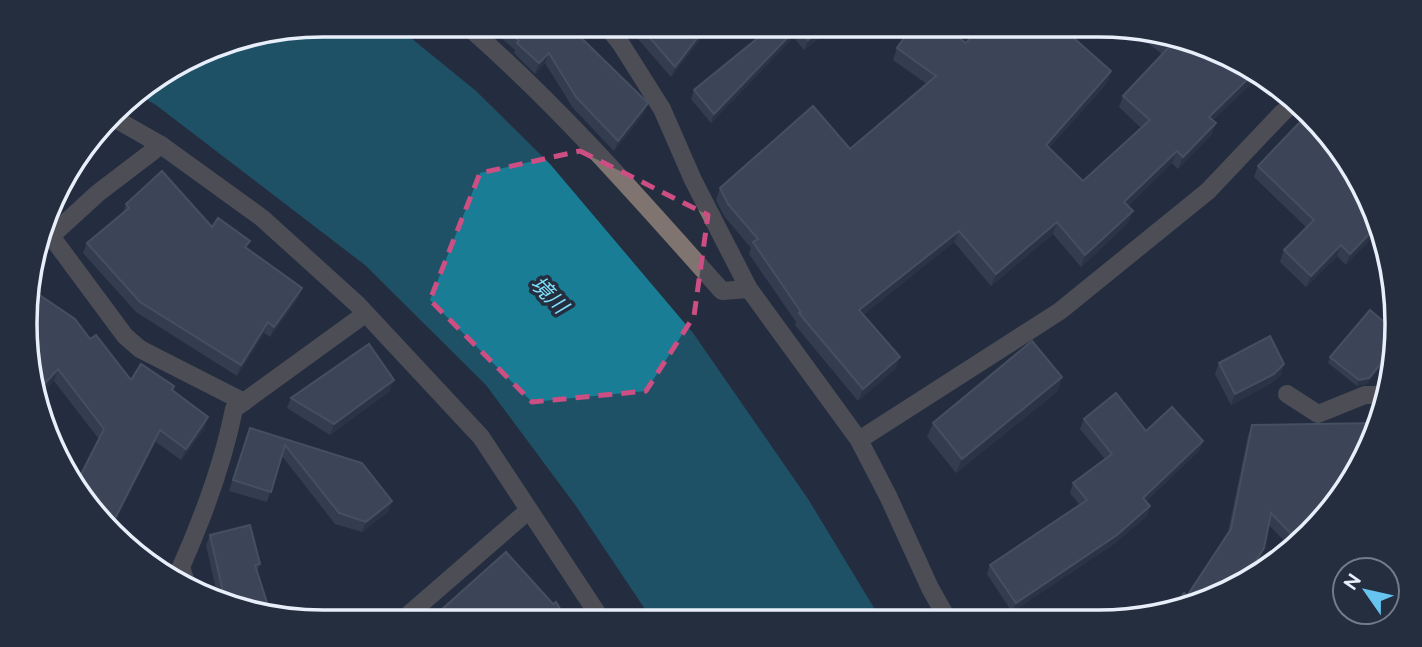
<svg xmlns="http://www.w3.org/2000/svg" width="1422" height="647" viewBox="0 0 1422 647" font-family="Raleway,'Noto Sans JP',sans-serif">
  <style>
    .water { fill: #197d95 }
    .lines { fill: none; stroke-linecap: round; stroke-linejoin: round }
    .minor { stroke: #7f7470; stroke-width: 18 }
    .wall { fill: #465162 }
    .shaded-wall { fill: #313c4d }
    .building { fill: #586273; stroke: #6e7888; stroke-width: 2 }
    .marked { fill: none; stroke: #cc4e83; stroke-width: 5; stroke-dasharray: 14 9; stroke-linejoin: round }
    .labels { text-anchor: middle; stroke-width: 7; stroke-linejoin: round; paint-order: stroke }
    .water-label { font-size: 21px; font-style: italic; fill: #80e0fb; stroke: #242e3f }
    .rim { fill: none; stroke: #e8effb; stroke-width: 3.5 }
  </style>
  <rect width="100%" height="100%" fill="#242e3f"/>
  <!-- water -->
  <polygon class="water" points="324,25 395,25 476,91 550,164 693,333 808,499 882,621 653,621 576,506 486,385 365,265 156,105 136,93 227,41"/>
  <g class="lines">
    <!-- minor -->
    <g class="minor">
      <path d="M466,25C559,106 640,199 722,291L749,289"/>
      <polyline points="606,25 621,44 662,109 693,180 749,289 859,440 889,498 930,588 948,620"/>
      <polyline points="112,117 161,145 262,218 357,304 481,437 603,622"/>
      <polyline points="161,145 98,193 51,236 125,336 140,349 244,402"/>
      <polyline points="1287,394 1318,414 1365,395 1383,395"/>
      <polyline points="859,440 1060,311 1208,191 1282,113 1295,102"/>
      <path d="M187,586L181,567C204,515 223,464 234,409L365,314"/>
      <polyline points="400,622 529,510"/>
    </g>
  </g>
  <!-- wall -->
  <g class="wall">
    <polygon points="486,24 567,24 644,113 614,151 573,108 545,63 535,74 514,53 515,50"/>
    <polygon points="625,24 712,24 671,77"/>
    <polygon points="775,24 836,24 804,50 792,35 790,41 711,123 691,99 694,90"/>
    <polygon points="892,24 911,24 904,34"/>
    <polygon points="1134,32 1213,47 1258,77 1213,120 1216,123 1211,135 1178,169 1172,163 1128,206 1128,223 1081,267 1053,234 991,286 954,242 863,315 900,357 895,369 858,401 795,325 796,322 749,254 751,248 724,216 716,200 720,188 850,149 927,84 893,60 897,48 966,43 1107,83 1049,148 1083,181 1141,128 1119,107 1123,96 1162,54"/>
    <polygon points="1305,127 1375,209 1346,265 1337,256 1306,287 1280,262 1284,250 1307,228 1254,177 1258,166"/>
    <polygon points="126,204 212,227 247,248 298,298 270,337 264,333 237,376 136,312 83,253 87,243 123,213"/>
    <polygon points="90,339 131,380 174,386 173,390 208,417 204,429 181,460 156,442 75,486 99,439 54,381 27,363"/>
    <polygon points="1330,357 1367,384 1357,386 1328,363"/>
    <polygon points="1219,363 1281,375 1270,384 1231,405 1215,374"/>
    <polygon points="1062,377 1057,392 956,473 927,437 933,423"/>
    <polygon points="390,391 330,435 287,408 291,398"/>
    <polygon points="1084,419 1146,431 1200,450 1146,501 1150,506 1147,516 1114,544 1012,612 987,574 990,565 1080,505 1070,493 1073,483 1105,459 1080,429"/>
    <polygon points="1252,425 1336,505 1292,549 1269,525 1264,548 1261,558 1246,581 1213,600 1187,596 1228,532 1248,436"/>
    <polygon points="250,428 362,463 392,501 388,512 362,532 335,524 282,456 267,502 229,491"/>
    <polygon points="210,535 260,564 257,571 270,612 215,601 217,594 206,545"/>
  </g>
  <!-- shaded-wall -->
  <g class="shaded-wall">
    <polygon points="708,24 712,24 671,77 675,67"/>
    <polygon points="827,24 836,24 804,50 808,40"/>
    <polygon points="908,24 911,24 904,34"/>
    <polygon points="793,32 790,41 711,123 714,114"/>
    <polygon points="549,53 545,63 535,74 539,63"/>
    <polygon points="1111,71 1107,83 1042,156 1046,145"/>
    <polygon points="1253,74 1258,77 1205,128 1209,117"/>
    <polygon points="648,103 644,113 614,151 618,141"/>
    <polygon points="1216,123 1211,135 1178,169 1183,157"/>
    <polygon points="1177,151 1172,163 1120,213 1124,202"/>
    <polygon points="1133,211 1128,223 1081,267 1085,255"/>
    <polygon points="1057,222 1053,234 991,286 996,274"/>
    <polygon points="1378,225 1379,231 1346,265 1350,254"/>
    <polygon points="959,231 954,242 855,322 859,310"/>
    <polygon points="1341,245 1337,256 1306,287 1311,276"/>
    <polygon points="302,288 298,298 270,337 274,327"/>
    <polygon points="268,322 264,333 237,376 241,365"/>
    <polygon points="1392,350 1391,355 1367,384 1357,386 1359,380"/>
    <polygon points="900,357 895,369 858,401 863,389"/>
    <polygon points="1284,364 1281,375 1270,384 1231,405 1235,394"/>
    <polygon points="58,369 54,381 39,397 37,392"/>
    <polygon points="1062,377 1057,392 956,473 962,459"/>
    <polygon points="394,380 390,391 330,435 334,424"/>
    <polygon points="208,417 204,429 181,460 186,449"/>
    <polygon points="160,430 156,442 111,530 110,528"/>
    <polygon points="1203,441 1200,450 1139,507 1143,498"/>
    <polygon points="392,501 388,512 362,532 366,522"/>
    <polygon points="1150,506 1147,516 1114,544 1012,612 1016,603"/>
    <polygon points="1264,548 1261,558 1246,581 1241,584"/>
  </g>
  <!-- building -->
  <g class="building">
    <polygon points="501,24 567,24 648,103 618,141 576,97 549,53 539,63 517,43 519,41"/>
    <polygon points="638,24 708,24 675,67"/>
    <polygon points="775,24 786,24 793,32 714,114 694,90"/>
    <polygon points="796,24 827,24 808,40"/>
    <polygon points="914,24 940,24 966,43 982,24 1058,24 1111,71 1046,145 1083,181 1150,120 1123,96 1170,46 1159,36 1213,47 1253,74 1209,117 1216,123 1183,157 1177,151 1124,202 1133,211 1085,255 1057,222 996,274 959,231 859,310 900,357 863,389 799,313 801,312 753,242 758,239 728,204 720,188 813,106 850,149 936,76 897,48"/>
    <polygon points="1313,117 1375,209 1378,225 1350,254 1341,245 1311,276 1284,250 1314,220 1258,166 1300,122 1305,127"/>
    <polygon points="162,171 212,227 218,218 250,241 245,247 302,288 274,327 268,322 241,365 140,302 87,243 129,208 126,204"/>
    <polygon points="29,288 75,319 90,339 96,335 131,380 141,364 174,386 172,390 208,417 186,449 160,430 111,526 113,531 75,486 104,429 58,369 37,392 27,363"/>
    <polygon points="1370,310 1396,332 1392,350 1369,378 1359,380 1330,357"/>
    <polygon points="1270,336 1284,364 1274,374 1235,394 1219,363"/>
    <polygon points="1032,341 1062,377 962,459 933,423"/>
    <polygon points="369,344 394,380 334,424 291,398"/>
    <polygon points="1116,393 1146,431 1172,407 1203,441 1143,498 1150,506 1117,535 1016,603 990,565 1087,500 1073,483 1112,454 1084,419"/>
    <polygon points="1378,423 1375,438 1336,505 1299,542 1271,513 1264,548 1241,584 1213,600 1172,611 1184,593 1187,596 1231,529 1252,425"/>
    <polygon points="250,428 362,463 392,501 366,522 339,513 285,445 271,492 233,480"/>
    <polygon points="250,525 260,564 255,565 270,612 220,602 218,594 223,592 210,535"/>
    <polygon points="506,552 553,604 556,602 568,622 431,622 440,611"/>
  </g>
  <!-- marked area -->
  <path d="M0 0H1422V647H0ZM580,151L708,215L694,316L646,391L532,402L430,300L480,173Z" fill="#242e3f" fill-opacity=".55" fill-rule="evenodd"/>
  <path class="marked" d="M580,151L708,215L694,316L646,391L532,402L430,300L480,173Z"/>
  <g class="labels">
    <!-- water labels -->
    <g class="water-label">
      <text transform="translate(549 295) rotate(45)" y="7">境川</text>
    </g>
  </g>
  <!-- crop -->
  <path d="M0 0H1422V647H0ZM323 37H1099A286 286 0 0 1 1385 323V324A286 286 0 0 1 1099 610H323A286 286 0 0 1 37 324V323A286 286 0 0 1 323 37Z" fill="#242e3f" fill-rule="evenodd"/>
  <path class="rim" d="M323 37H1099A286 286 0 0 1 1385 323V324A286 286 0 0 1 1099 610H323A286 286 0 0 1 37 324V323A286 286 0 0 1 323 37Z"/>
  <!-- north arrow -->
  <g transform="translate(1366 591) rotate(304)"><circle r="33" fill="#242e3f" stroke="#727b8a" stroke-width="2"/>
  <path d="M0-5L12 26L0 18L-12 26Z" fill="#66c4ef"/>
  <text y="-10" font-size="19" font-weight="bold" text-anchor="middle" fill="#e8effb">N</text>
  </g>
</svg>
